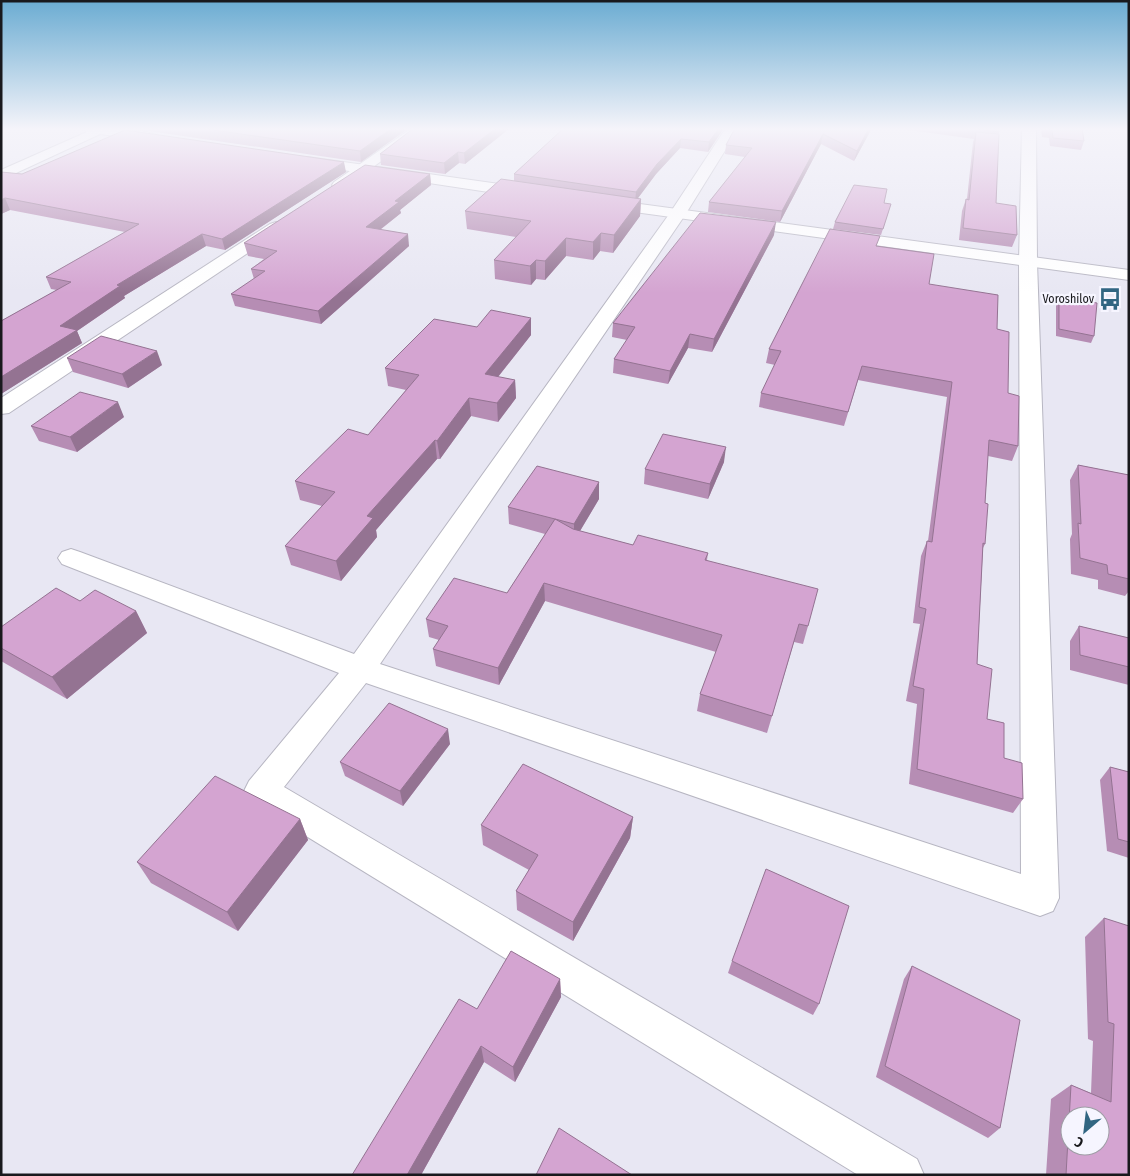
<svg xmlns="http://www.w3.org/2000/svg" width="1130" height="1176" viewBox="0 0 1130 1176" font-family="'Fira Sans Condensed',sans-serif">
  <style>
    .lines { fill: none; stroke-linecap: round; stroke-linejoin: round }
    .minor-casing { stroke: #b7b6c2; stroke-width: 2 }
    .tertiary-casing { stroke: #b7b6c2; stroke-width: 2 }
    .minor { fill: #fff; fill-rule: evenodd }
    .tertiary { fill: #fff; fill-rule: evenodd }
    .wall { fill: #b68db4 }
    .shaded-wall { fill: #947392 }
    .building { fill: #d4a4d1; stroke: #947392; fill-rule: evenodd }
    .labels { text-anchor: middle; stroke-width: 4.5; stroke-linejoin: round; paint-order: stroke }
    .far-poi-label { font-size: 12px; fill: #19191d; stroke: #f6f5ff; text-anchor: end }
  </style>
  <rect width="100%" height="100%" fill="#e8e7f3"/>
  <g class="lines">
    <defs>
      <g id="minor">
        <polygon points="96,128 113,128 1,180 1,170"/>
        <polygon points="412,128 427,128 344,188 334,188 332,185 334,182"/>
        <polygon points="726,128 739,128 685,215 380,664 1021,874 1019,262 1022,128 1036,128 1037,262 1059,898 1053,911 1040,916 366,683 284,787 917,1159 924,1175 858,1175 249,801 244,791 249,781 339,673 62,564 58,558 62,552 71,549 80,552 354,654 670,213"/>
        <polygon points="276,222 282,224 284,227 282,230 9,413 1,414 1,398 270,224"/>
      </g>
      <g id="tertiary">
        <path d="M81,128C96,128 152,128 161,138L154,142L87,132Z"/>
        <polygon points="308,157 528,188 536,193 528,198 303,164 301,161"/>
        <polygon points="603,199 1129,270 1129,280 598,207 595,204"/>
      </g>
    </defs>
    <!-- minor casing -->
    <use href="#minor" class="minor-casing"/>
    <!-- tertiary casing -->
    <use href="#tertiary" class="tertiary-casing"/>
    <!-- minor -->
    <use href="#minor" class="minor"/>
    <!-- tertiary -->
    <use href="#tertiary" class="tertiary"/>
  </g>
  <!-- wall -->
  <g class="wall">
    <polygon points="148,128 409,128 361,162 149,131"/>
    <polygon points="414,128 510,128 465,164 459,163 445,174 381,165 380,154"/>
    <polygon points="564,128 724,128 708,152 680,148 656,174 638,198 641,199 640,216 613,253 600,251 593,260 566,256 545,280 536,279 531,285 495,279 494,260 516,237 467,229 465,211 514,181 514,174"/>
    <polygon points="735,128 872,128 854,161 821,144 780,222 708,212 709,202 745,157 725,154 726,145"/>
    <polygon points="894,128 999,128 996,203 1017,235 1012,247 959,240 962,211 966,199 967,199 973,142 974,139"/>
    <polygon points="1041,128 1082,128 1084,141 1081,150 1050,146 1049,138 1042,137"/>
    <polygon points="1,172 22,174 346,172 225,250 206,246 124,296 125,298 77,331 82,343 1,394 1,321 57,290 51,289 46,277 125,232 10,210 1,214"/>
    <polygon points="430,174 431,185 400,210 401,213 380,230 409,246 321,324 235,306 231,294 254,279 251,269 264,259 248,256 244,243"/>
    <polygon points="884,203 889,210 881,235 833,229 835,222"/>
    <polygon points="774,235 712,352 688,348 668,384 613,373 614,359 627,340 612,337 613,323"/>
    <polygon points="877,246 929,284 997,329 1008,393 1018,446 1012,461 988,456 985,503 985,544 983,548 977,664 987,719 1004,758 1023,799 1013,813 909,784 917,704 906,701 920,624 913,623 921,556 927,541 928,541 947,397 858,380 844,426 759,407 761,393 775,365 766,363 769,349"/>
    <polygon points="1059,297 1094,336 1091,343 1056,336 1056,304"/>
    <polygon points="531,318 531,335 498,377 515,380 516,398 498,422 471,416 440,459 437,459 376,530 377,537 341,581 291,565 285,546 322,506 300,500 295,481 368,435 406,390 388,386 385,368 477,327"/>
    <polygon points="67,358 162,365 128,388 73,372"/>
    <polygon points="124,417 77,452 39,441 31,426"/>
    <polygon points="724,462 708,499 644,484 645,469"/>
    <polygon points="1078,465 1129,475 1129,591 1125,596 1098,589 1098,580 1071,574 1070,539 1072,534 1070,480"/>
    <polygon points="599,482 599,499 580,531 633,545 708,553 707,560 808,626 803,644 794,642 767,733 697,711 700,694 716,652 545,601 499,685 436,666 433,649 439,640 429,637 426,619 507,593 545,534 509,524 508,507"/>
    <polygon points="80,601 136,611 147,633 67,699 1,661 1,627"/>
    <polygon points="1079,626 1129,638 1129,685 1070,670 1070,641"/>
    <polygon points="450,744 403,806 345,776 340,762"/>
    <polygon points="1110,767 1129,772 1129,858 1107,851 1100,780"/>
    <polygon points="633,817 630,838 573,941 517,910 516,891 529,870 483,845 481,825"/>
    <polygon points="300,819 308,840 238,931 151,883 137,862"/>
    <polygon points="1104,918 1129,1175 1046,1175 1051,1099 1071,1085 1091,1093 1093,1041 1088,1039 1085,937"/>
    <polygon points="732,961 819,1004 813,1015 728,973"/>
    <polygon points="912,966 1000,1128 988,1138 876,1077 904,979"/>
    <polygon points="560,979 561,997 515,1082 484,1062 421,1175 352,1175 477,1009"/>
  </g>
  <!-- shaded-wall -->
  <g class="shaded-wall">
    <polygon points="392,128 409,128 361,162 360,151"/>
    <polygon points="496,128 510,128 465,164 464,153"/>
    <polygon points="719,128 724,128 708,152 709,142"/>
    <polygon points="869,128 872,128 854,161 857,151"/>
    <polygon points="823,134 821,144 780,222 782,211"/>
    <polygon points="681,139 680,148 656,174 635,202 636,192 657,164"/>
    <polygon points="458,152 459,163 445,174 444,163"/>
    <polygon points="344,162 346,172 225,250 222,239"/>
    <polygon points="430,174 431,185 400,210 401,213 368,239 366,227 395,201"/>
    <polygon points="5,198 10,210 1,214 1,200"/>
    <polygon points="641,199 640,216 613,253 614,235"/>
    <polygon points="776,222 774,235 712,352 714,339"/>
    <polygon points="601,233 600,251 593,260 593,242"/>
    <polygon points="202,234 206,246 124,296 125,298 77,331 82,343 1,394 1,377 60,326 117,285"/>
    <polygon points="408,234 409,246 321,324 318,311"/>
    <polygon points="566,238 566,256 545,280 545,261"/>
    <polygon points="536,260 536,279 531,285 530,266"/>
    <polygon points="531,318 531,335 486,392 485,374"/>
    <polygon points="690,334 688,348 668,384 670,371"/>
    <polygon points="157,351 162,365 128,388 122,374"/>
    <polygon points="515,380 516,398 498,422 497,403"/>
    <polygon points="469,398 471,416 440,459 437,441"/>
    <polygon points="118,402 124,417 77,452 70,437"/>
    <polygon points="435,440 437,459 376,530 377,537 341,581 336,561 367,516"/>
    <polygon points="726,447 724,462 708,499 710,484"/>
    <polygon points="599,482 599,499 574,541 574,524"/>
    <polygon points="544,583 545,601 499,685 498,668"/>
    <polygon points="136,611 147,633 67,699 52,677"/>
    <polygon points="448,729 450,744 403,806 400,791"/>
    <polygon points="633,817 630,838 573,941 573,922"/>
    <polygon points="300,819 308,840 238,931 227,912"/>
    <polygon points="560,979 561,997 515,1082 513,1067"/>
    <polygon points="481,1046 484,1062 421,1175 407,1175"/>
  </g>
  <!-- building -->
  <g class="building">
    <polygon points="199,128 392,128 360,151"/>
    <polygon points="414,128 496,128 464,153 458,152 444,163 380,154"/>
    <polygon points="564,128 719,128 709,142 681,139 657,164 636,192 514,174"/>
    <polygon points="735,128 869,128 857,151 823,134 782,211 709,202 752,148 726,145"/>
    <polygon points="969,128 999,128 999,132"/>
    <polygon points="1045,128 1082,128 1084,141 1053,138 1052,130 1045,129"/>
    <polygon points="125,130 344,162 222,239 202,234 117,285 120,286 60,326 77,330 1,377 1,321 71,282 46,277 139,224 5,198 1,200 1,172 22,174"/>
    <polygon points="976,132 999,134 996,203 1016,206 1017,235 963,228 966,199 969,200"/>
    <polygon points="365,165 430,174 395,201 399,202 366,227 408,234 318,311 231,294 265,271 251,269 277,251 244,243"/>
    <polygon points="501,179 641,199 614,235 601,233 593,242 566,238 545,261 536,260 530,266 494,260 531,221 465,211"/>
    <polygon points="854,185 887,189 884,203 891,204 883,229 835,222"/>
    <polygon points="700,213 776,222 714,339 690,334 670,371 614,359 635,327 613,323"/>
    <polygon points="830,229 880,236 876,246 934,254 929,284 998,295 997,329 1009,332 1008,393 1019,396 1018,446 989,440 985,503 988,504 985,544 983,543 977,664 992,669 987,719 1004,723 1004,758 1022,763 1023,799 917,769 924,689 913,686 926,609 919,607 927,541 932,542 952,382 862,366 848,412 761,393 781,351 769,349"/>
    <polygon points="1059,297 1097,303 1094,336 1059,329"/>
    <polygon points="491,310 531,318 485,374 515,380 497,403 469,398 437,441 435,440 367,516 373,518 336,561 285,546 335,492 295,481 348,429 368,435 419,375 385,368 434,319 477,327"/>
    <polygon points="101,336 157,351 122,374 67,358"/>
    <polygon points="80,392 118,402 70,437 31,426"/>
    <polygon points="663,434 726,447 710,484 645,469"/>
    <polygon points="1078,465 1129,475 1129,579 1108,574 1107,565 1080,558 1078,523 1081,524"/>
    <polygon points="537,466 599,482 574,524 555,519 573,529 633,545 638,535 708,553 705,560 818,589 808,626 799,624 772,716 700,694 722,635 544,583 498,668 433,649 448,626 426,619 454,578 507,593 555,519 508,507"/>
    <polygon points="56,588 80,601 95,590 136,611 52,677 1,648 1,627"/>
    <polygon points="1079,626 1129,638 1129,667 1080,655"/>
    <polygon points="389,703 448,729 400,791 340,762"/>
    <polygon points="523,764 633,817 573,922 516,891 538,855 481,825"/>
    <polygon points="1110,767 1129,772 1129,842 1118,839"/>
    <polygon points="215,776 300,819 227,912 137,862"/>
    <polygon points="766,869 849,906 819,1004 732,961"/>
    <path d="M1104,918L1129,926V1175H1066L1071,1085L1111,1102L1114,1024L1108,1022ZM1070,1116H1100V1146H1070Z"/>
    <polygon points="511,951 560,979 513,1067 481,1046 407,1175 352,1175 459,999 477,1009"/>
    <polygon points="912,966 1020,1020 1000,1128 885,1066"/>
    <polygon points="559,1128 632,1175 536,1175"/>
  </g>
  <!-- sky -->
  <linearGradient id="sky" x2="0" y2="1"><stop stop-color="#6bacd2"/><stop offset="0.44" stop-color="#f5f4fa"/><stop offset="1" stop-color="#f5f4fa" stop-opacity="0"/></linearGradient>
  <rect width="1130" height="293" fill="url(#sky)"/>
  <!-- icons -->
  <defs>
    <symbol id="bus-bare" viewBox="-9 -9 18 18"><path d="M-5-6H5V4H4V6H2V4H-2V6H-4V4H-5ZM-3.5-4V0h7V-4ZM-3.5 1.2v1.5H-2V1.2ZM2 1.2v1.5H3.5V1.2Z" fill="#316582" stroke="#f6f5ff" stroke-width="2.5" paint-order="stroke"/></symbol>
  </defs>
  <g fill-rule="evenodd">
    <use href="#bus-bare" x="1094" y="283" width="32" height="32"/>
  </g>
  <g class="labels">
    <!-- far-poi labels -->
    <g class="far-poi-label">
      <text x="1094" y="303">Voroshilov</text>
    </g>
  </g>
  <!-- border -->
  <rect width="1130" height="1176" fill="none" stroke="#19191d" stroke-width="5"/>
  <!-- north arrow -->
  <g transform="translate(1085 1131) rotate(208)"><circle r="24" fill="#f6f5ff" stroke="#9e9da5"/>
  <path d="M0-4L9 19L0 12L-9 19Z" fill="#316582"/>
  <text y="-8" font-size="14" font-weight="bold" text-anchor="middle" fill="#19191d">С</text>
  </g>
</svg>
